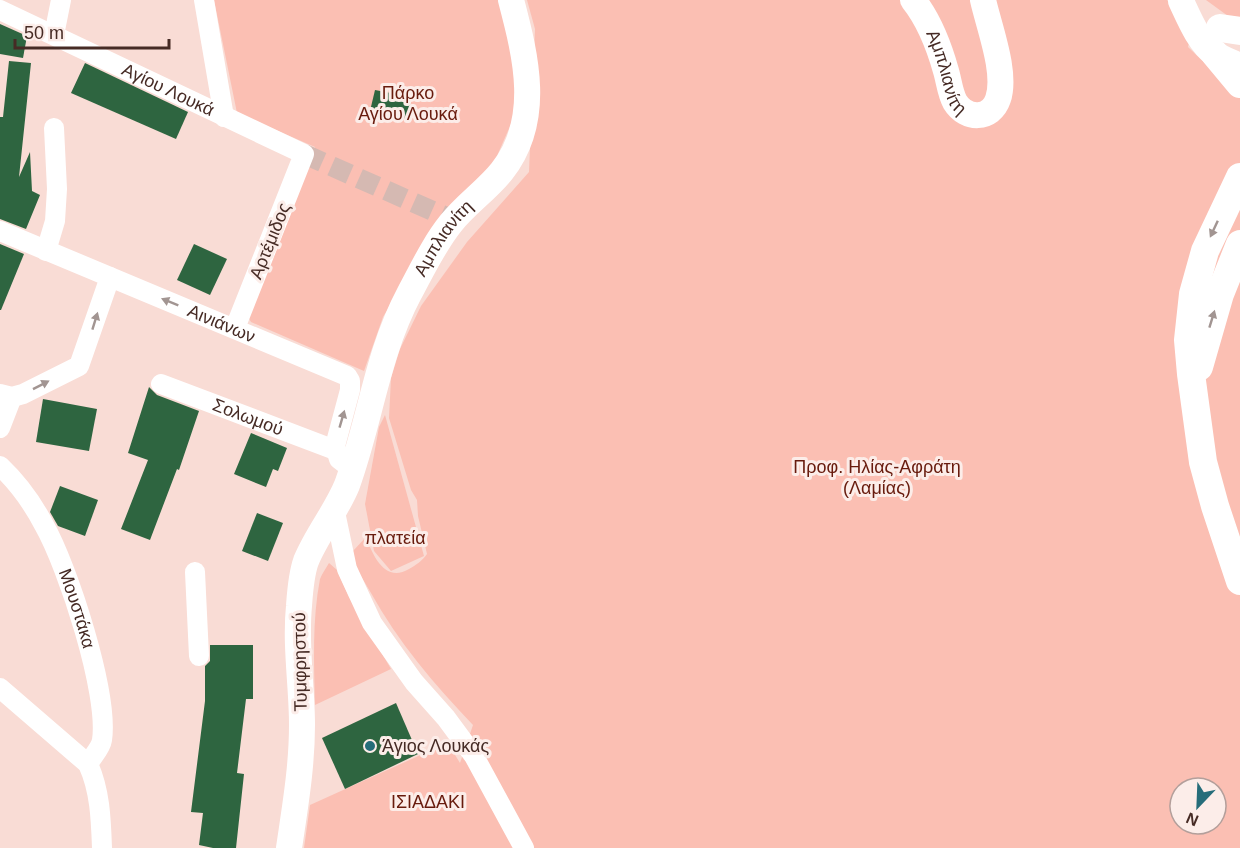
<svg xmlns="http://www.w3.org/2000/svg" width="1240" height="848" viewBox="0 0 1240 848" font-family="Helvetica,sans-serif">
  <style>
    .green { fill: #fbbfb3; fill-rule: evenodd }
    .building { fill: #2e6540 }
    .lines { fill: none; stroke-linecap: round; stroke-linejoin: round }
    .minor-tunnel { stroke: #d5b9b2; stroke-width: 20; stroke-dasharray: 20 10; stroke-linecap: butt }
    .minor { stroke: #fff; stroke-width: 20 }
    .tertiary { stroke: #fff; stroke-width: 26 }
    .secondary { stroke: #fff; stroke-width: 28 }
    .oneway { fill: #a29592 }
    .poi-dot { fill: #266d7a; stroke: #fcede9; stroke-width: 2 }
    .labels { text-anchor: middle; stroke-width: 6; stroke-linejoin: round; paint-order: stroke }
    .street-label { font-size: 18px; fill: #462b25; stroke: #fcede9 }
    .park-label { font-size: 18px; fill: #681b0d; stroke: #fcede9 }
    .poi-label { font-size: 18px; fill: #462b25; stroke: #fcede9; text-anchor: start }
  </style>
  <rect width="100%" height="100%" fill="#f9dcd5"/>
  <!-- green -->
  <g class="green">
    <polygon points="214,0 500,0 516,51 514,117 493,165 439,224 383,317 364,371 251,322 247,315 315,147 237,113"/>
    <path d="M527,0H1167L1171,5L1189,43L1188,47L1240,97V848H304L310,805L436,748L452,750L460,763L473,725C434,684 398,642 371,593C361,575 356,572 353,551L366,537C373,556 385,583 409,569C416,565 422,561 427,554L418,516L417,500L411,490L389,418L391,378L400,349L421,306L467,242L529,172L535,29ZM1180,788H1216V824H1180Z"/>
    <polygon points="1206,0 1240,0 1240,20 1228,16"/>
    <polygon points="385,415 424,556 391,571 374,551 365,504 379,427"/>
    <path d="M329,563L337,570L349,597L391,669L315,705C314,664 312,620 320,579C322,574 326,568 329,563Z"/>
  </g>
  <!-- building -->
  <g class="building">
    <polygon points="0,24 27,36 23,58 0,54"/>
    <polygon points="9,61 31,63 19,177 30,152 32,191 40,195 26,229 0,219 0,117 3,117"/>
    <polygon points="85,63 188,112 176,139 71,93"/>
    <polygon points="375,90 412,97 407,119 370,111"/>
    <polygon points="0,244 24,254 1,310 0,310"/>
    <polygon points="194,244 227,259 210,295 177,280"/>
    <polygon points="149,387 157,395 199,411 179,470 177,469 150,540 121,529 148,460 128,453"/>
    <polygon points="43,399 97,409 89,451 36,442"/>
    <polygon points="251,433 287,448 278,471 273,469 266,487 234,474"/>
    <polygon points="60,486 98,500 85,536 58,526 50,512"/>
    <polygon points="257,513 283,523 268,561 242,551"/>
    <polygon points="210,645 253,645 253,699 246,699 237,773 244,774 236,848 213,848 199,845 203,813 191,812 205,701 205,666 210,661"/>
    <polygon points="396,703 418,754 345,789 322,738"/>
  </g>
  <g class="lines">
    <!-- minor-tunnel -->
    <polyline class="minor-tunnel" points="304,154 453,220"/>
    <!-- minor -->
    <g class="minor">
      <polyline points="204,0 224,117"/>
      <path id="s1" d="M0,10L304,154L235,328"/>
      <polyline points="54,35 61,0"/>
      <path id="s2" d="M0,231L347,376L350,381V390L335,446L339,459L352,469"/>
      <polyline points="46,251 55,221 57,189 54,128"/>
      <path id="s3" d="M161,384L335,450"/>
      <polyline points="0,394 12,397 23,394 79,366 110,277"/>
      <polyline points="0,428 12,397"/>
      <path id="s4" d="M0,466C17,482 33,504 44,525C68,567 109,694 102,740C101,748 92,757 88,764"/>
      <polyline points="335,512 347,569 372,623 414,682 446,718 474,756 524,848"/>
      <polyline points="195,572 199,656"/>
      <path d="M0,688L88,764C100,790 101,819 102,848"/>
    </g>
    <!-- tertiary -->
    <g class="tertiary">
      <path id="s5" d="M913,0C929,20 939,46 946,71C949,81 950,93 955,102C966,120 991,120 998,99C1007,73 989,27 983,0"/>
      <path d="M1181,1C1189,18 1199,43 1215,54C1220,58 1227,60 1233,63"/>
      <path id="s6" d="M289,848C295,807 302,767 302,725C302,686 295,646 299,606C300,592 301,575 306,561C317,534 336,512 347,485C370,422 377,354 409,294C422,270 434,244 451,223C466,204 487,190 502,171C542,120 526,57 511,0"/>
    </g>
    <!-- secondary -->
    <g class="secondary">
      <polyline points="1220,28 1240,31"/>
      <polyline points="1215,54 1240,84"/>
      <polyline points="1240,177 1205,251 1193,294 1188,340 1191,374 1203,462 1215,506 1240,581"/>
      <polyline points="1199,367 1220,294 1240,244"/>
    </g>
  </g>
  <!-- one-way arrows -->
  <defs><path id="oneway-solid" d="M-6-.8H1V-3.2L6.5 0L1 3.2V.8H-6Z" transform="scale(1.5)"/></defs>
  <g class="oneway">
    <use href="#oneway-solid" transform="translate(1214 229) rotate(115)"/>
    <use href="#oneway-solid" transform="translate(170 302) rotate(-158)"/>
    <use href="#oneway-solid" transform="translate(1212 319) rotate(-73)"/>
    <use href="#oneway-solid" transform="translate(95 321) rotate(-73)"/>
    <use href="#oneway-solid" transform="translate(41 385) rotate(-27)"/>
    <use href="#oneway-solid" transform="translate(342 419) rotate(-74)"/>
  </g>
  <!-- markers -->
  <circle class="poi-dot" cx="370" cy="746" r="6"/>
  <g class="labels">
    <!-- street labels -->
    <g class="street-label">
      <text dy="6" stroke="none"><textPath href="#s5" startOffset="80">Αμπλιανίτη</textPath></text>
      <text dy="6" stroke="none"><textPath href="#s1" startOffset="186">Αγίου Λουκά</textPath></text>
      <text dy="6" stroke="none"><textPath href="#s6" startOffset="642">Αμπλιανίτη</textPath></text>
      <text transform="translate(270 241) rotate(-68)" y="6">Αρτέμιδος</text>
      <text dy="6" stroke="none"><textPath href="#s2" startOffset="240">Αινιάνων</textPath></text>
      <text dy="6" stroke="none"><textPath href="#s3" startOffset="93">Σολωμού</textPath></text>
      <text dy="6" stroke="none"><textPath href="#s4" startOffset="164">Μουστάκα</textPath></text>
      <text transform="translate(300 662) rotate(-91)" y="6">Τυμφρηστού</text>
    </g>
    <!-- park labels -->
    <g class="park-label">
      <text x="408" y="99">Πάρκο<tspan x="408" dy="21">Αγίου Λουκά</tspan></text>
      <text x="877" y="473">Προφ. Ηλίας-Αφράτη<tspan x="877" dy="21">(Λαμίας)</tspan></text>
      <text x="395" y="544">πλατεία</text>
      <text x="428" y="808">ΙΣΙΑΔΑΚΙ</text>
    </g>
    <!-- poi labels -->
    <g class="poi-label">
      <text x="382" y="752">Άγιος Λουκάς</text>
    </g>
  </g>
  <!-- north arrow -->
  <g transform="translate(1198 806) rotate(203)"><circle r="28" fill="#fcede9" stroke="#b39f9b" stroke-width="1.5"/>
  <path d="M0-4.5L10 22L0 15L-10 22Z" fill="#266d7a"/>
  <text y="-9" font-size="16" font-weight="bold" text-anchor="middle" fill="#462b25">N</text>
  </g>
  <!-- scale -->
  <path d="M15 39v9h154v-9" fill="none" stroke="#462b25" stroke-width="3"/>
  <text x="24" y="39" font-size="18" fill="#462b25" stroke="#fcede9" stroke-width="4.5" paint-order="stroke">50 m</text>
</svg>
